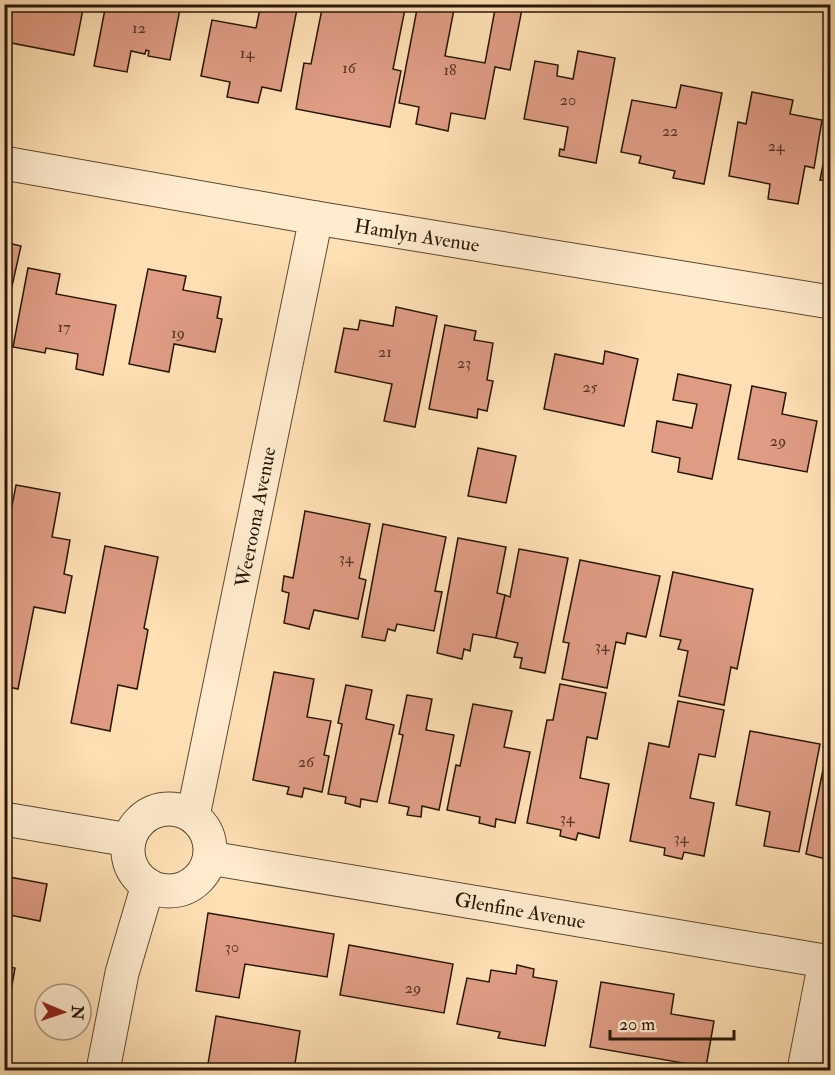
<svg xmlns="http://www.w3.org/2000/svg" width="835" height="1075" viewBox="0 0 835 1075" font-family="'IM FELL Double Pica',serif">
  <style>
    .building { fill: #df9c83; stroke: #281708; stroke-width: 1.5 }
    .lines { fill: none; stroke-linecap: round; stroke-linejoin: round }
    .minor-casing { stroke: #5e4933; stroke-width: 35 }
    .minor { stroke: #ffebce; stroke-width: 33 }
    .labels { text-anchor: middle; stroke-width: 6; stroke-linejoin: round; paint-order: stroke }
    .number-label { font-size: 16px; fill: #563827 }
    .street-label { font-size: 20px; fill: #281708; stroke: #ffebce }
  </style>
  <rect width="100%" height="100%" fill="#ffe0b4"/>
  <filter id="stains"><feTurbulence type="fractalNoise" baseFrequency=".00333" numOctaves="4"/><feColorMatrix values="0 0 0 0 .2 0 0 0 0 .09 0 0 0 0 .02 0 0 0 .5 -.17"/></filter>
  <radialGradient id="worn" r=".72"><stop offset=".6" stop-color="#630" stop-opacity="0"/><stop offset="1" stop-color="#630" stop-opacity=".3"/></radialGradient>
  <!-- building -->
  <g class="building">
    <polygon points="4,4 84,4 74,55 11,43 7,65 4,64"/>
    <polygon points="106,4 181,4 170,60 148,56 149,51 146,50 145,54 131,51 127,72 94,66"/>
    <polygon points="261,4 298,4 281,91 262,87 258,103 227,97 230,82 201,76 212,20 256,28"/>
    <polygon points="323,4 406,4 393,69 401,71 390,127 296,109 304,63 311,64"/>
    <polygon points="418,4 455,4 445,56 485,63 496,4 523,4 510,70 495,67 485,119 451,113 448,131 416,124 419,107 399,103"/>
    <polygon points="578,51 615,58 596,163 559,156 560,149 564,150 568,127 524,119 535,61 558,65 557,76 573,79"/>
    <polygon points="681,85 722,93 704,184 673,178 675,171 639,163 641,156 621,152 632,100 676,108"/>
    <polygon points="752,92 793,100 790,114 822,120 814,168 805,166 798,204 768,199 770,184 729,176 738,122 746,124"/>
    <polygon points="829,134 830,134 830,181 820,180"/>
    <polygon points="4,242 21,246 12,286 4,284"/>
    <polygon points="28,268 60,274 56,294 116,305 103,375 76,369 78,354 46,348 45,353 13,347"/>
    <polygon points="148,269 186,276 183,290 221,297 217,318 222,319 215,352 174,344 169,372 129,364"/>
    <polygon points="396,307 437,316 415,427 384,421 392,384 335,372 344,328 358,330 360,320 393,326"/>
    <polygon points="445,325 476,331 474,340 493,343 487,380 493,381 487,411 478,409 477,418 429,409"/>
    <polygon points="605,351 638,359 624,426 544,409 555,354 603,364"/>
    <polygon points="678,374 731,385 712,479 678,472 680,458 652,452 657,421 692,428 697,404 673,400"/>
    <polygon points="752,386 786,393 782,414 817,421 807,472 738,459"/>
    <polygon points="478,448 516,456 506,503 468,496"/>
    <polygon points="16,485 60,493 52,537 70,540 64,574 72,576 65,613 34,607 18,689 4,686 4,547"/>
    <polygon points="305,511 370,524 359,578 366,580 358,619 314,610 309,629 284,623 289,593 282,591 284,576 293,578"/>
    <polygon points="383,524 446,537 435,591 442,592 434,631 397,624 395,631 388,629 385,641 362,637"/>
    <polygon points="458,538 506,547 497,593 505,595 505,596 496,638 473,634 470,651 464,649 462,659 437,653"/>
    <polygon points="105,546 158,557 144,628 148,630 137,689 118,685 110,731 71,723"/>
    <polygon points="519,549 568,558 545,673 520,668 522,658 514,657 518,643 496,638 505,595 510,597"/>
    <polygon points="580,560 660,576 646,637 627,633 625,644 616,642 607,688 562,679 569,643 563,642"/>
    <polygon points="673,572 753,589 737,669 731,667 724,705 679,696 688,651 678,649 681,640 660,636"/>
    <polygon points="274,672 314,679 307,717 331,721 324,755 329,756 322,792 304,788 302,797 287,794 289,787 253,780"/>
    <polygon points="560,684 606,693 597,739 587,737 580,778 609,784 599,838 578,833 576,840 560,836 561,830 527,823 547,720 553,720"/>
    <polygon points="346,685 372,690 366,719 394,725 377,802 361,799 360,807 345,803 346,797 328,794 342,724 338,723"/>
    <polygon points="407,695 432,699 426,730 454,735 439,810 422,806 421,817 407,815 409,807 389,803 403,735 399,734"/>
    <polygon points="678,701 724,710 715,757 699,754 690,798 714,803 704,856 684,852 682,859 664,855 665,848 630,841 649,743 669,747"/>
    <polygon points="473,704 512,711 504,747 530,752 515,823 496,819 495,827 479,823 480,817 447,810 456,765 460,766"/>
    <polygon points="750,731 820,744 799,852 764,846 770,812 736,805"/>
    <polygon points="828,745 830,745 830,865 830,860 806,854"/>
    <polygon points="4,876 47,884 40,921 4,914"/>
    <polygon points="208,913 334,934 327,977 245,964 239,998 196,991"/>
    <polygon points="349,945 453,964 444,1013 340,995"/>
    <polygon points="517,965 534,969 533,977 557,981 545,1046 498,1038 500,1032 457,1024 467,978 489,982 491,970 516,974"/>
    <polygon points="4,966 15,968 6,1019 4,1019"/>
    <polygon points="601,982 674,994 671,1014 714,1021 706,1067 590,1047"/>
    <polygon points="216,1016 300,1031 294,1070 207,1070"/>
  </g>
  <g class="lines">
    <defs>
      <g id="minor">
        <polyline points="4,163 316,218 830,302"/>
        <circle cx="169" cy="850" r="41"/>
        <polyline points="193,816 316,218"/>
        <polyline points="4,819 129,840"/>
        <polyline points="210,858 830,962"/>
        <polyline points="103,1070 122,973 148,885"/>
        <polyline points="804,1070 825,962"/>
      </g>
    </defs>
    <!-- minor casing -->
    <use href="#minor" class="minor-casing"/>
    <!-- minor -->
    <use href="#minor" class="minor"/>
  </g>
  <g class="labels">
    <!-- number labels -->
    <g class="number-label">
      <text x="139" y="33">12</text>
      <text x="247" y="58">14</text>
      <text x="349" y="73">16</text>
      <text x="450" y="75">18</text>
      <text x="568" y="105">20</text>
      <text x="670" y="136">22</text>
      <text x="776" y="151">24</text>
      <text x="64" y="332">17</text>
      <text x="178" y="338">19</text>
      <text x="385" y="357">21</text>
      <text x="464" y="368">23</text>
      <text x="590" y="392">25</text>
      <text x="778" y="446">29</text>
      <text x="346" y="563">34</text>
      <text x="602" y="651">34</text>
      <text x="306" y="767">26</text>
      <text x="567" y="823">34</text>
      <text x="681" y="843">34</text>
      <text x="232" y="952">30</text>
      <text x="413" y="993">29</text>
    </g>
    <!-- street labels -->
    <g class="street-label">
      <text transform="translate(417 235) rotate(9)" y="7">Hamlyn Avenue</text>
      <text transform="translate(255 517) rotate(-79)" y="7">Weeroona Avenue</text>
      <text transform="translate(520 910) rotate(10)" y="7">Glenfine Avenue</text>
    </g>
  </g>
  <!-- margin -->
  <rect width="835" height="1075" fill="none" stroke="#ffe0b4" stroke-width="24"/>
  <rect x="6" y="6" width="823" height="1063" fill="none" stroke="#281708" stroke-width="3"/>
  <rect x="12" y="12" width="811" height="1051" fill="none" stroke="#281708" stroke-width="1.5"/>
  <!-- north arrow -->
  <g transform="translate(63 1012) rotate(92)"><circle r="28" fill="#ffebce" stroke="#a9967f" stroke-width="1.5"/>
  <path d="M0-4.5L10 22L0 15L-10 22Z" fill="#8f2418"/>
  <text y="-9" font-size="16" font-weight="bold" text-anchor="middle" fill="#281708">N</text>
  </g>
  <!-- scale -->
  <path d="M610 1030v9h124v-9" fill="none" stroke="#281708" stroke-width="3"/>
  <text x="619" y="1030" font-size="18" fill="#281708" stroke="#ffebce" stroke-width="4.5" paint-order="stroke">20 m</text>
  <rect width="100%" height="100%" filter="url(#stains)"/>
  <rect width="100%" height="100%" fill="url(#worn)"/>
</svg>
